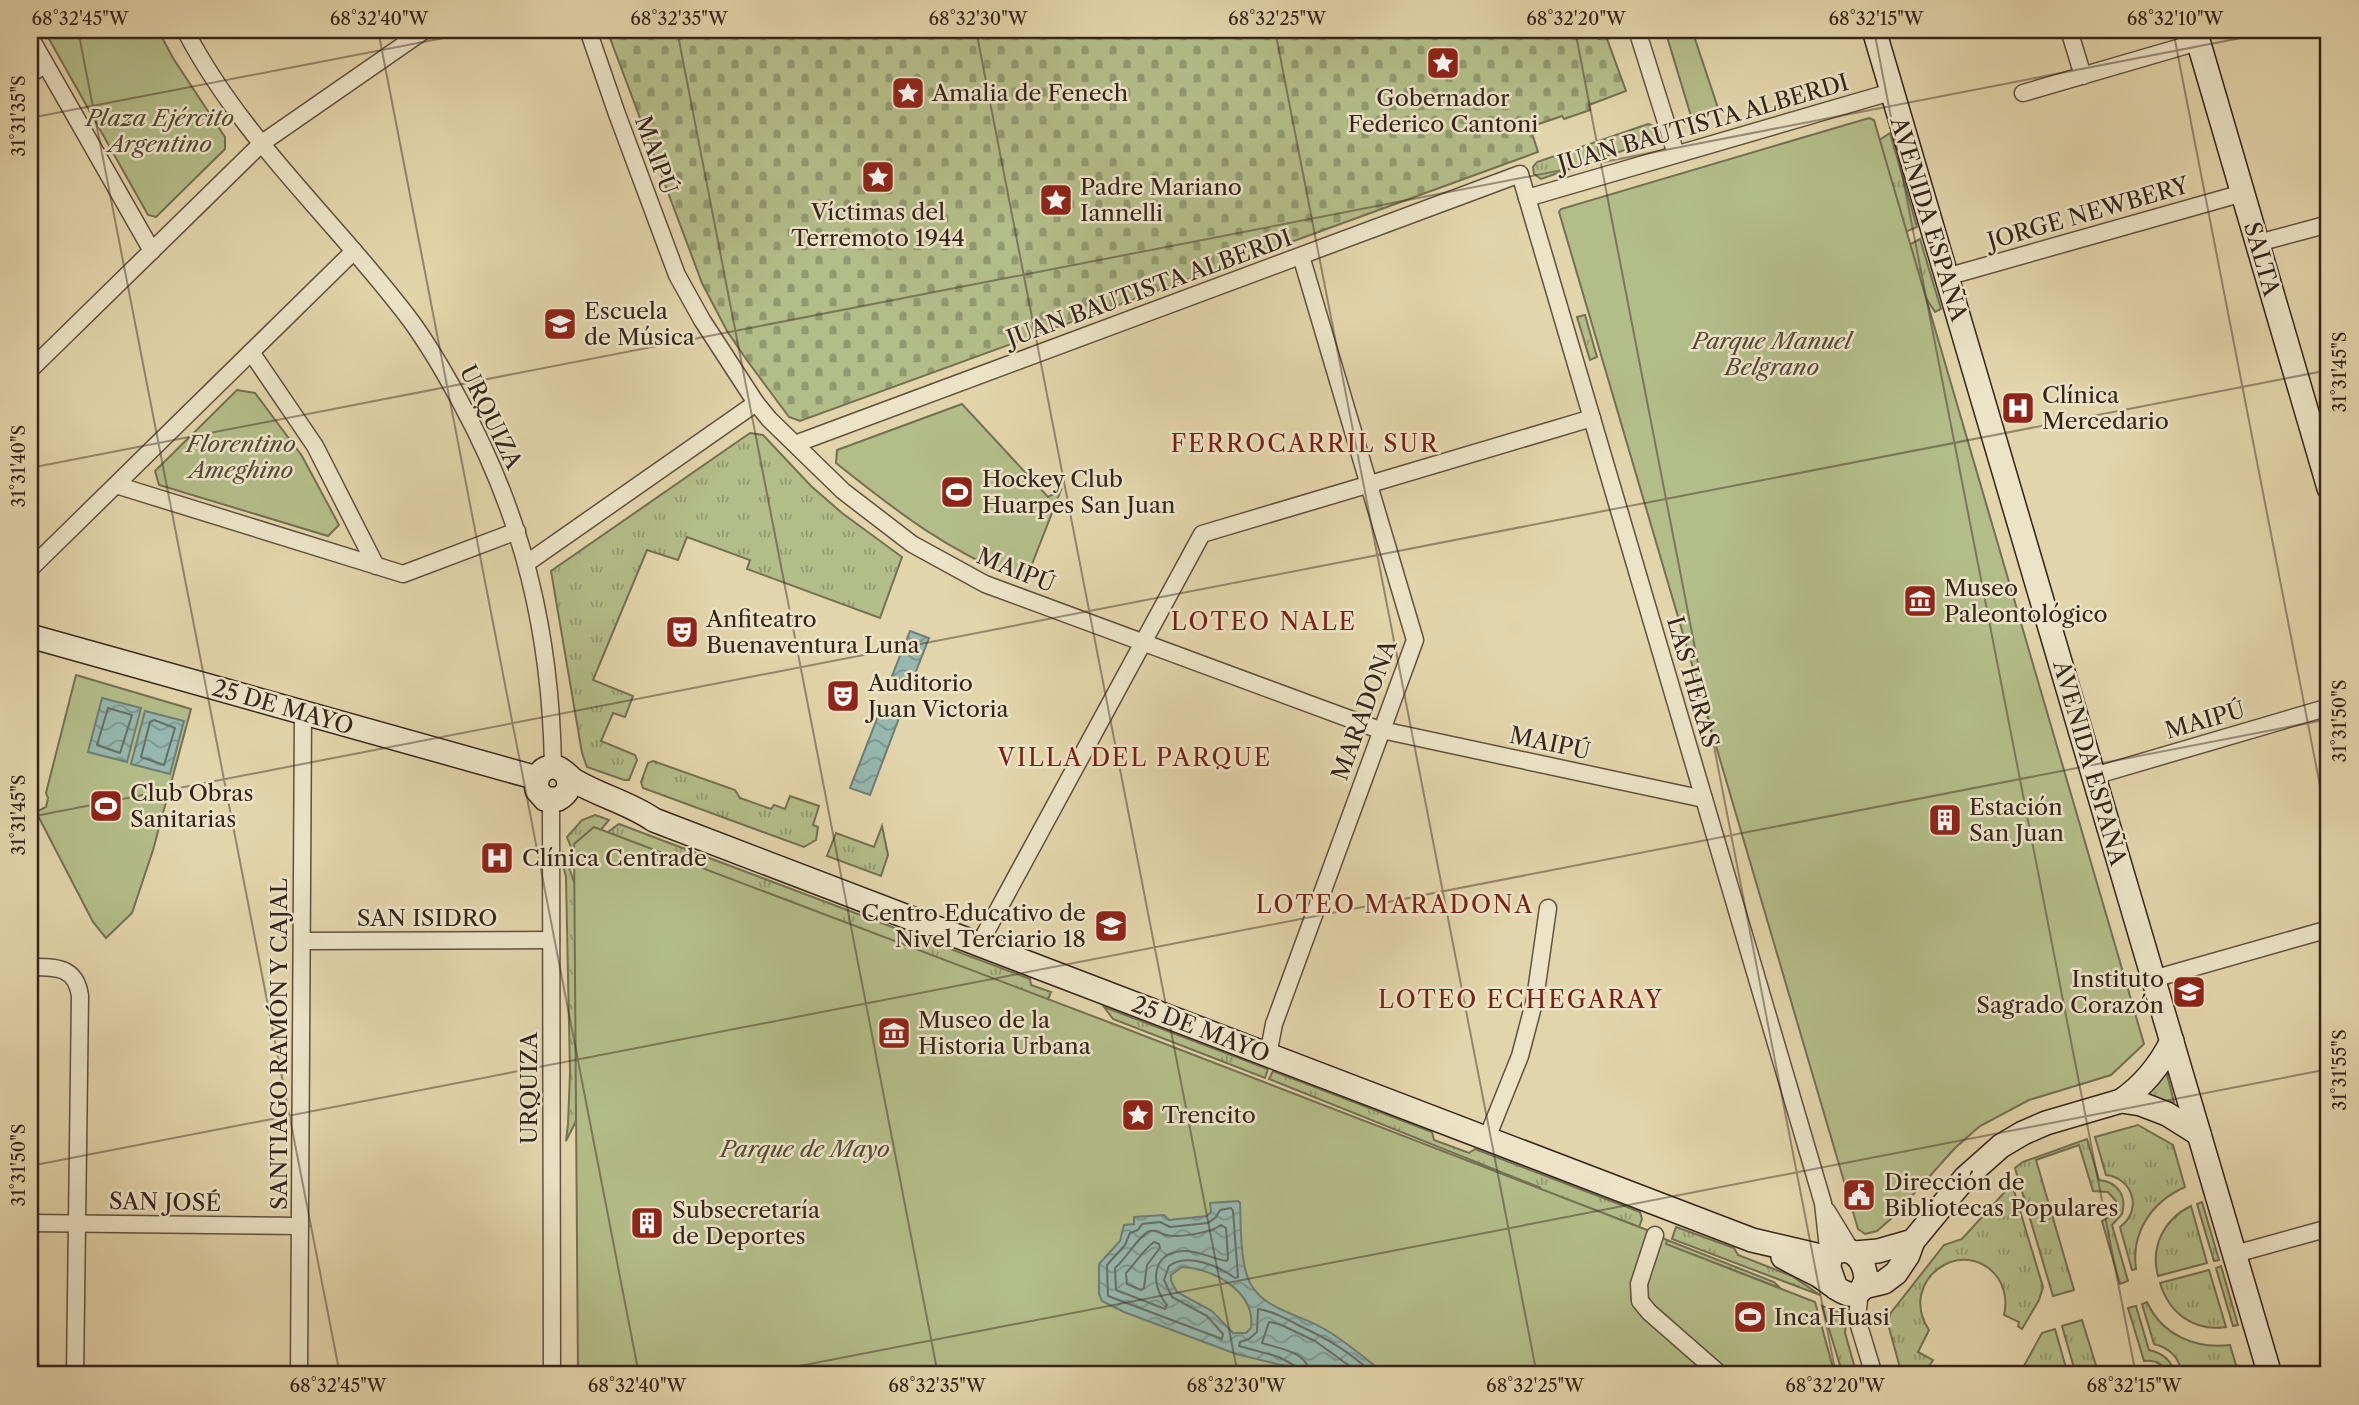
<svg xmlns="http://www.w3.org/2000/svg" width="2359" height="1405" viewBox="0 0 2359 1405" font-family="'Libre Caslon Text',serif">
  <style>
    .grass { fill: url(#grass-tufts); stroke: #747052; stroke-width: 2 }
    .cemetery { fill: url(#cemetery-stones); stroke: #747052; stroke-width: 2 }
    .park { fill: #b3bd89; stroke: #747052; stroke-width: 2 }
    .water { fill: url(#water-waves); stroke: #707d74; stroke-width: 2; fill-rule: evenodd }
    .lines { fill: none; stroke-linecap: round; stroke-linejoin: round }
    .shore { stroke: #666e66; stroke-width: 2 }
    .street-casing { stroke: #615040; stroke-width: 19 }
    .secondary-casing { stroke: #36241c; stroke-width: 26 }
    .street { stroke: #ede4c8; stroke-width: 16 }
    .secondary { stroke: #ede4c8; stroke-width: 23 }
    .ticks { fill: none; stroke: #36241c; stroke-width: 2; stroke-opacity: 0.45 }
    .labels { text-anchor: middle; stroke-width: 5; stroke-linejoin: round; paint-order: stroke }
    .poi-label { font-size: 23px; fill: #36241c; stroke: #ede4c8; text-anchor: start }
    .park-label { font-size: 23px; font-style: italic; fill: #554a37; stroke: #ede4c8 }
    .street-label { font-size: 23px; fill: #36241c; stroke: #ede4c8 }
    .neighbourhood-label { font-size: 24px; letter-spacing: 2px; fill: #7a1f14; stroke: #ede4c8 }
    .neatline { fill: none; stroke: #36241c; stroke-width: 2.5 }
    .ticks-label { font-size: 18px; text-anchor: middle; fill: #36241c }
  </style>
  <defs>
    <pattern id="grass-tufts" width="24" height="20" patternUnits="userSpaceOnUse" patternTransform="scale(1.75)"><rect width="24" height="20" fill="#b3bd89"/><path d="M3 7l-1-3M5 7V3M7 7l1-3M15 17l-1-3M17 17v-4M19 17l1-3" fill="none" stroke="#92996f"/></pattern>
    <pattern id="cemetery-stones" width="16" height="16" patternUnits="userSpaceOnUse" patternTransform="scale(1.75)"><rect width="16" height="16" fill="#b3bd89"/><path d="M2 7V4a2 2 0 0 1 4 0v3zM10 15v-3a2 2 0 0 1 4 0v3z" fill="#92996f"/></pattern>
    <pattern id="water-waves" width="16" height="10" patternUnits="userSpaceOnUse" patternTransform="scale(1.75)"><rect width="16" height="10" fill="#96b8af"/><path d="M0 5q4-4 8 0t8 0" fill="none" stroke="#7b958e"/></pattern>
  </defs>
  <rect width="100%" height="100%" fill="#e3d5ab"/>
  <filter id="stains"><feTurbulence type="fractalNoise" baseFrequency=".00286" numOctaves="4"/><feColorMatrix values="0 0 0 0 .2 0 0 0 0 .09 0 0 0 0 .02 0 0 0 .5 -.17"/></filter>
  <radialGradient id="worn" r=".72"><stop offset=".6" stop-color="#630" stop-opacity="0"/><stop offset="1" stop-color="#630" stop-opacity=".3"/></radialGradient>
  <!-- grass -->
  <g class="grass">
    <polygon points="1648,124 1657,127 1658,136 1654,140 1541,179 1534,174 1533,167 1537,162"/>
    <polygon points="1890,133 1917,227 1903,233 1852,158"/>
    <polygon points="1920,239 1941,309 1935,312 1896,252"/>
    <polygon points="1585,315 1597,357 1590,360 1577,317"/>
    <polygon points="750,433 763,435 811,486 842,513 902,557 880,618 747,569 750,560 687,537 678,560 647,550 593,680 633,696 625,717 613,713 601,741 635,755 637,760 629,780 624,780 587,767 582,753 551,571"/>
    <polygon points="653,761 735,790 740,798 771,809 774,805 785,809 790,796 819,806 813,825 818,827 816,840 804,847 643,788 641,782 648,763"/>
    <polygon points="595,815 609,820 576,860 567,837 582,820"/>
    <polygon points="619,824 1030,979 1031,985 1051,992 1048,999 1038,1002 600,843 608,832"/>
    <polygon points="882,826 888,855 881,876 827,856 836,833 874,847"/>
    <polygon points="563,851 583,907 589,1095 566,1141 568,1124 570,1073 566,877 563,865"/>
    <polygon points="1104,1007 1268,1069 1265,1078 1113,1019"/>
    <polygon points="1273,1071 1432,1132 1434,1140 1469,1153 1475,1149 1640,1212 1642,1219 1639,1227 1462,1159 1541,1188 1269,1079"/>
    <polygon points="2166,1071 2174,1102 2172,1103 2144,1094"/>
    <path d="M2138,1125L2173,1145L2185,1187C2151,1202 2131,1233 2136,1269L2132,1270L2120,1227C2143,1210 2133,1178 2106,1175L2095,1137Z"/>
    <path d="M2087,1139L2099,1180C2118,1182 2127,1196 2122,1214L2112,1225L2128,1281L2120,1284L2102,1221L2113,1215L2116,1201L2108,1192L2093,1191L2079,1145L2036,1160L2074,1290L2053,1296L2015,1168L2023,1162Z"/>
    <path d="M2012,1184L2043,1287L2039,1300L2022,1329L2018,1326L2019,1322L2004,1315C2007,1302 2005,1289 1998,1278C1965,1233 1896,1280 1929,1330L1918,1352L1933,1360L1926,1371L1935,1375H1902L1888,1324L1890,1314L1944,1245L1962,1239Z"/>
    <polygon points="2202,1202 2219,1260 2214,1261 2197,1204"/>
    <path d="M2191,1206L2207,1263L2158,1276C2150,1247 2164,1219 2191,1206Z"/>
    <polygon points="1676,1227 1734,1248 1738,1255 1792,1276 1820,1295 1672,1239"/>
    <polygon points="1667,1240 1774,1282 1780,1288 1665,1244"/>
    <polygon points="2221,1266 2238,1325 2233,1326 2216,1268"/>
    <path d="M2209,1270L2226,1327C2194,1332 2169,1313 2160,1283Z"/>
    <path d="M2147,1302C2162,1335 2195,1349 2230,1345L2239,1375H2182C2180,1358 2170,1348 2154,1344L2142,1304Z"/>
    <polygon points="1822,1306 1847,1316 1845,1333 1857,1375 1843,1375"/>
    <path d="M2136,1306L2149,1350C2163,1353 2172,1360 2175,1375H2166C2164,1363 2155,1360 2144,1361L2128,1308Z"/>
    <polygon points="2082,1320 2099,1375 2076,1375 2062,1326"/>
    <polygon points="2055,1329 2068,1375 2019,1375 2042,1333"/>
  </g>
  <!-- cemetery -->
  <polygon class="cemetery" points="607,30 1595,30 1599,39 1606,36 1626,91 1589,105 1590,110 1564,119 1562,116 1530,127 1538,152 800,421 789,417 746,359 727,331 702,283"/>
  <!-- park -->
  <g class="park">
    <polygon points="44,30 158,30 173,58 225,137 225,149 156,217 148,215"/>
    <polygon points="1665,30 1692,30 1718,108 1691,116"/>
    <polygon points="1869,118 1874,120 2144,1044 2111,1075 2029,1100 1980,1126 1955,1148 1893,1217 1877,1231 1865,1234 1858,1229 1559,212 1561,209"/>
    <polygon points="237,390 255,393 302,456 339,525 328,536 159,485 155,471"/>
    <path d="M962,404L1048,497L1061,490L1025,582C948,551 901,515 836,463L837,450Z"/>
    <polygon points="76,675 191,709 153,850 132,913 106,938 93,922 36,812 46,807 48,798 46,793"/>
    <polygon points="594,827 1111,1023 1647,1230 1667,1240 1666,1244 1815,1302 1835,1375 578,1375 574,844"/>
  </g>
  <!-- water -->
  <g class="water">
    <polygon points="910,631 929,638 911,684 892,676"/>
    <polygon points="102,698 141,708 127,762 88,752"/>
    <polygon points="145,711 184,721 170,774 131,764"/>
    <polygon points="880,711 899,718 870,795 850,788"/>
    <path d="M1238,1201L1240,1203C1241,1226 1240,1263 1250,1283C1265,1311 1301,1314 1326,1330C1348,1343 1366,1359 1386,1375H1298L1285,1366L1236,1354L1124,1312L1102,1301L1099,1294V1264L1120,1241L1124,1225L1134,1224V1217L1164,1215L1169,1220L1207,1216L1211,1212L1210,1203ZM1182,1267C1213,1268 1256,1292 1251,1328L1246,1333H1233L1212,1311L1177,1292L1171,1281V1275Z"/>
  </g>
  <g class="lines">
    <!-- shore -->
    <g class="shore">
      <polygon points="108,708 132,715 120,753 97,745"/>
      <polygon points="154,720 175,728 164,765 141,757 150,722"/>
      <path d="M1231,1208L1233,1211L1238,1277L1235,1278C1217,1265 1188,1253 1169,1266L1164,1280L1172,1297L1207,1316L1223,1334L1222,1339L1108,1296L1107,1265L1125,1245L1130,1233L1138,1230L1142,1224L1160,1222L1170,1227L1208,1223L1216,1217L1220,1210Z"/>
      <path d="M1221,1225L1226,1228L1228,1258L1227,1261C1212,1259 1198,1250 1183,1251C1151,1252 1150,1285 1167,1305L1165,1309L1116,1290L1115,1268C1126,1259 1139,1235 1150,1231C1156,1229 1160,1234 1166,1235C1178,1238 1211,1233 1221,1225Z"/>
      <path d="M1154,1242L1159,1244L1160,1248L1147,1265L1144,1288L1141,1290L1127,1284L1126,1273C1136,1263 1143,1250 1154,1242Z"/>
      <path d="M1301,1375L1299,1368L1279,1357L1239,1346L1240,1342L1249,1339L1257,1332L1258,1309C1272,1311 1285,1318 1298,1325C1330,1340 1348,1351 1375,1375"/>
      <path d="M1310,1375C1308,1351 1280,1349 1262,1343L1269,1322L1279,1324L1315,1341L1362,1375"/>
    </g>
    <defs>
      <g id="street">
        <path d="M185,30C242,140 338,223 411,321C430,347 446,375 461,403C524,519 551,635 553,767"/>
        <polyline points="588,30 617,114 677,275 702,320 756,403 769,419 843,491 912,544 985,584 1377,729 1704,799"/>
        <polyline points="1637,30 1676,154"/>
        <polyline points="2069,30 2083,76"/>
        <polyline points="30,37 152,251"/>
        <polyline points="30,74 45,65"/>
        <polyline points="2023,93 2198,42"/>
        <polyline points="1527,198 1891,92"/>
        <polyline points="2258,243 2329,224"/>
        <polyline points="1946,277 2243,193"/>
        <polyline points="251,352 315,446 376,566"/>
        <polyline points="30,370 262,143 425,30"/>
        <polyline points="795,444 1520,174 1823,1203 1829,1257"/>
        <polyline points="116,485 403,574 517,531"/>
        <polyline points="527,563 756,403"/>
        <polyline points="30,569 354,251"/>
        <polyline points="2094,776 2329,707"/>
        <polyline points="551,801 552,1375"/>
        <polyline points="302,941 551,940"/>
        <polyline points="980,943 1202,534 1592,418"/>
        <path d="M30,967C55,967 76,966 80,996L75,1375"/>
        <polyline points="2153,979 2329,929"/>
        <polyline points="1268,1055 1274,1024 1415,640 1301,256"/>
        <polyline points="1487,1138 1520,1056 1535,999 1548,908"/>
        <polyline points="1827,1211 1852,1252"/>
        <polyline points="30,1223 300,1226"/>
        <polyline points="1655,1235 1639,1284 1640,1301 1649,1312 1721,1375"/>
        <polyline points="2235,1254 2329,1228"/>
        <polyline points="1860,1290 1857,1319 1874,1375"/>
        <polyline points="299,1375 303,713"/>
      </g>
      <g id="secondary">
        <polyline points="1874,30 2270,1375"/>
        <polyline points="2195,30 2329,488"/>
        <polyline points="30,636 537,778"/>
        <path d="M567,776C571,786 568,794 558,799H545L537,790C535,779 540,767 553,767C562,767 568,777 575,781C600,796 630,803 654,820L1752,1240L1829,1258"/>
        <path d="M2121,1101C2143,1086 2160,1065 2172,1041"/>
        <polyline points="1855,1253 1878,1251 1913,1241"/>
        <path d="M1783,1257C1794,1263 1806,1269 1818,1275C1833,1284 1858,1312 1866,1278C1864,1258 1849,1241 1830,1256L1829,1268L1836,1288"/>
        <polyline points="1863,1287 1884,1282 1896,1273 1908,1255 1913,1241 1965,1178 2001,1146 2023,1133 2046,1123 2121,1101 2141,1104 2167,1114 2199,1134"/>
      </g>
    </defs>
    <!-- street casing -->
    <use href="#street" class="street-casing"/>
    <!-- secondary casing -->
    <use href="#secondary" class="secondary-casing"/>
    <!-- street -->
    <use href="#street" class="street"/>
    <!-- secondary -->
    <use href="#secondary" class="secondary"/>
  </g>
  <!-- ticks -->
  <path class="ticks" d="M78,30L340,1375M378,30L639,1375M677,30L938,1375M976,30L1238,1375M1275,30L1537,1375M1575,30L1836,1375M1874,30L2136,1375M2173,30L2329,832M30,118L485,30M30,468L2282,30M30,817L2329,370M30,1166L2329,719M30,1319L41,1375M753,1375L2329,1069"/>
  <!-- icons -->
  <defs>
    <symbol id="sight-square" viewBox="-11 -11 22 22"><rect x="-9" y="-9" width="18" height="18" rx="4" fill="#8f2418" stroke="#ede4c8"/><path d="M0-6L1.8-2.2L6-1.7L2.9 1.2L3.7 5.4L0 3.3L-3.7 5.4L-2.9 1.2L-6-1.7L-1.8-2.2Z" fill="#fff"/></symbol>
    <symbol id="university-square" viewBox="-11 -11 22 22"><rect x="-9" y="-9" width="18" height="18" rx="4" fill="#8f2418" stroke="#ede4c8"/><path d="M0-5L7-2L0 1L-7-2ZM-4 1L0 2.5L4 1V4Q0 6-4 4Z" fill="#fff"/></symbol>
    <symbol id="hospital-square" viewBox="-11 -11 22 22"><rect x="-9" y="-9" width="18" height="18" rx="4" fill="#8f2418" stroke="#ede4c8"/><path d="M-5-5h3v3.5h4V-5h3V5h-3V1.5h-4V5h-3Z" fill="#fff"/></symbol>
    <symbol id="stadium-square" viewBox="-11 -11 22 22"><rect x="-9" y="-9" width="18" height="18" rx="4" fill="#8f2418" stroke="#ede4c8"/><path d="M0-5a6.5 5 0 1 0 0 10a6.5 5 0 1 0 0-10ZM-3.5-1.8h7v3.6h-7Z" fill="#fff"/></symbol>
    <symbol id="museum-square" viewBox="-11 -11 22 22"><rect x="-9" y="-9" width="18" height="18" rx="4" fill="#8f2418" stroke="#ede4c8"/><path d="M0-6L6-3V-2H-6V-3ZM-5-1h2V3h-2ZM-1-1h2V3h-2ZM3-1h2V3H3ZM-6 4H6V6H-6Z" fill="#fff"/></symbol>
    <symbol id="theatre-square" viewBox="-11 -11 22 22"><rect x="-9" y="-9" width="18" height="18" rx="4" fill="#8f2418" stroke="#ede4c8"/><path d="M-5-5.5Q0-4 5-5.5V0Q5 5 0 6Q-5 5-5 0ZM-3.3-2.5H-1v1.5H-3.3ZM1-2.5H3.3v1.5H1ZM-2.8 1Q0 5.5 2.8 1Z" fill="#fff"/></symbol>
    <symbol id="building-square" viewBox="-11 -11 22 22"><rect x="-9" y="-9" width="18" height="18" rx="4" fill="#8f2418" stroke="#ede4c8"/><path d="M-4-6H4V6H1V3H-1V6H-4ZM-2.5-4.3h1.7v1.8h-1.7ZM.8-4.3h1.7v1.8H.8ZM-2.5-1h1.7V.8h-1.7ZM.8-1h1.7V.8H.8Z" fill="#fff"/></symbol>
    <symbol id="school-square" viewBox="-11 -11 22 22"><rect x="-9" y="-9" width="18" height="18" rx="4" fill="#8f2418" stroke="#ede4c8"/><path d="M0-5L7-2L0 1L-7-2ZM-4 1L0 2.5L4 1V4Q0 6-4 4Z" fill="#fff"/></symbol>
    <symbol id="civic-square" viewBox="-11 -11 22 22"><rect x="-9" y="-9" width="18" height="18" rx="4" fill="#8f2418" stroke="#ede4c8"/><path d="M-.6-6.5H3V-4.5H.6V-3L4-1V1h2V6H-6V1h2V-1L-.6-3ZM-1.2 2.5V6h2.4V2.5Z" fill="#fff"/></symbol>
  </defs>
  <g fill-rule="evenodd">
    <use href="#sight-square" x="1424" y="44" width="38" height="38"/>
    <use href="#sight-square" x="889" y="74" width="38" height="38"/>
    <use href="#sight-square" x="859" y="158" width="38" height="38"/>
    <use href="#sight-square" x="1037" y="181" width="38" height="38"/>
    <use href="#university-square" x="541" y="305" width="38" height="38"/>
    <use href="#hospital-square" x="1999" y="389" width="38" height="38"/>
    <use href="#stadium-square" x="938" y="473" width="38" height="38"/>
    <use href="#museum-square" x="1901" y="582" width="38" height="38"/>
    <use href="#theatre-square" x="663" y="613" width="38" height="38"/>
    <use href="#theatre-square" x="824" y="677" width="38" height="38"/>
    <use href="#stadium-square" x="87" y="787" width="38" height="38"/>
    <use href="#building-square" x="1926" y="801" width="38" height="38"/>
    <use href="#hospital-square" x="478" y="839" width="38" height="38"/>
    <use href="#university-square" x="1092" y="907" width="38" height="38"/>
    <use href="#school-square" x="2170" y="973" width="38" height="38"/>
    <use href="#museum-square" x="875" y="1014" width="38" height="38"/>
    <use href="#sight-square" x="1119" y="1096" width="38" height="38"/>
    <use href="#civic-square" x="1840" y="1176" width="38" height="38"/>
    <use href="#building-square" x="628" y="1204" width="38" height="38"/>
    <use href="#stadium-square" x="1731" y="1298" width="38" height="38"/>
  </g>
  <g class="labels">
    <!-- poi labels -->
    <g class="poi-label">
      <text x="932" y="101">Amalia de Fenech</text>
      <text x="1443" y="106" text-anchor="middle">Gobernador<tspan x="1443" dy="26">Federico Cantoni</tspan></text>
      <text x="1080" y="195">Padre Mariano<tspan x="1080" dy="26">Iannelli</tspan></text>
      <text x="878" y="220" text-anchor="middle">Víctimas del<tspan x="878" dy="26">Terremoto 1944</tspan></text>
      <text x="584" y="319">Escuela<tspan x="584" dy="26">de Música</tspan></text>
      <text x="2042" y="403">Clínica<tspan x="2042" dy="26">Mercedario</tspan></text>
      <text x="982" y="487">Hockey Club<tspan x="982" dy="26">Huarpes San Juan</tspan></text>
      <text x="1944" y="596">Museo<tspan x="1944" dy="26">Paleontológico</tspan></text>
      <text x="706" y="627">Anfiteatro<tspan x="706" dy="26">Buenaventura Luna</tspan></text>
      <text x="868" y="691">Auditorio<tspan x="868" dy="26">Juan Victoria</tspan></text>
      <text x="130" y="801">Club Obras<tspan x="130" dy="26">Sanitarias</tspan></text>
      <text x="1969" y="815">Estación<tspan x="1969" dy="26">San Juan</tspan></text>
      <text x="522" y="866">Clínica Centrade</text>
      <text x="1086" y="921" text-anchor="end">Centro Educativo de<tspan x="1086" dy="26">Nivel Terciario 18</tspan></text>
      <text x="2164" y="987" text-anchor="end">Instituto<tspan x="2164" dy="26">Sagrado Corazón</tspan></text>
      <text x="918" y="1028">Museo de la<tspan x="918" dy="26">Historia Urbana</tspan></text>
      <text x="1162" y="1123">Trencito</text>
      <text x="1884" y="1190">Dirección de<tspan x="1884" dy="26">Bibliotecas Populares</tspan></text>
      <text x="672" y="1218">Subsecretaría<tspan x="672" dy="26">de Deportes</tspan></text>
      <text x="1774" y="1325">Inca Huasi</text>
    </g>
    <!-- park labels -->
    <g class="park-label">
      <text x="160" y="126">Plaza Ejército<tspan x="160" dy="26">Argentino</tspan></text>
      <text x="1772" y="349">Parque Manuel<tspan x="1772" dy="26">Belgrano</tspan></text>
      <text x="241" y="452">Florentino<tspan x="241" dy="26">Ameghino</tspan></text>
      <text x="805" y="1157">Parque de Mayo</text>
    </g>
    <!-- street labels -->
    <g class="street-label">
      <text transform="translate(1703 123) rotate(-16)" y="8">JUAN BAUTISTA ALBERDI</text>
      <text transform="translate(656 155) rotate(70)" y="8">MAIPÚ</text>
      <text transform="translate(2088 213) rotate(-16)" y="8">JORGE NEWBERY</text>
      <text transform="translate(1929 219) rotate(73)" y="8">AVENIDA ESPAÑA</text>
      <text transform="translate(2262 259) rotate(74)" y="8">SALTA</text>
      <text transform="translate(1149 288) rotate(-20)" y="8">JUAN BAUTISTA ALBERDI</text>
      <text transform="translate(491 417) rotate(64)" y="8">URQUIZA</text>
      <text transform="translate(1016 570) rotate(22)" y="8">MAIPÚ</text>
      <text transform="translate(1693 682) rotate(74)" y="8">LAS HERAS</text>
      <text transform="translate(283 707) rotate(16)" y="8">25 DE MAYO</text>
      <text transform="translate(1364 710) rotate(-70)" y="8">MARADONA</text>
      <text transform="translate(2205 720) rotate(-16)" y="8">MAIPÚ</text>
      <text transform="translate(1550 743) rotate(12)" y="8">MAIPÚ</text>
      <text transform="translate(2090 763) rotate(74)" y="8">AVENIDA ESPAÑA</text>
      <text x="427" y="926">SAN ISIDRO</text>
      <text transform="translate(1201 1029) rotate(21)" y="8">25 DE MAYO</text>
      <text transform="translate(279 1044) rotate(-90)" y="8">SANTIAGO RAMÓN Y CAJAL</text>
      <text transform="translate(529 1088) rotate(-90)" y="8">URQUIZA</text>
      <text transform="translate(165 1202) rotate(1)" y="8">SAN JOSÉ</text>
    </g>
    <!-- neighbourhood labels -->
    <g class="neighbourhood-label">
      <text x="1305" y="452">FERROCARRIL SUR</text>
      <text x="1264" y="630">LOTEO NALE</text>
      <text x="1135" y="766">VILLA DEL PARQUE</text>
      <text x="1395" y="913">LOTEO MARADONA</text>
      <text x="1521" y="1008">LOTEO ECHEGARAY</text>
    </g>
  </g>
  <!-- margin -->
  <rect width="2359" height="1405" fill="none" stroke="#e3d5ab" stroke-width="77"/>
  <rect x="38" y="38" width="2282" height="1328" class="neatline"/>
  <g class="ticks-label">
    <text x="80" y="25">68°32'45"W</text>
    <text x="379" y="25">68°32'40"W</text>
    <text x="679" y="25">68°32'35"W</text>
    <text x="978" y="25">68°32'30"W</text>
    <text x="1277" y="25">68°32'25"W</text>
    <text x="1576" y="25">68°32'20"W</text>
    <text x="1876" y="25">68°32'15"W</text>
    <text x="2175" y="25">68°32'10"W</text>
    <text transform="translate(19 116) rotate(-90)" y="6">31°31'35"S</text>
    <text transform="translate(2340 372) rotate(-90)" y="6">31°31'45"S</text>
    <text transform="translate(19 466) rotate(-90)" y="6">31°31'40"S</text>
    <text transform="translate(2340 721) rotate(-90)" y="6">31°31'50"S</text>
    <text transform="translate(19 815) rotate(-90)" y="6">31°31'45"S</text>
    <text transform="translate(2340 1070) rotate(-90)" y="6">31°31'55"S</text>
    <text transform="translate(19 1165) rotate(-90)" y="6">31°31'50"S</text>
    <text x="338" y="1392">68°32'45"W</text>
    <text x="637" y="1392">68°32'40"W</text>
    <text x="937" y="1392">68°32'35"W</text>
    <text x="1236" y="1392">68°32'30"W</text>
    <text x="1535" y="1392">68°32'25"W</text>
    <text x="1835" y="1392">68°32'20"W</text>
    <text x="2134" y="1392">68°32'15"W</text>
  </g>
  <rect width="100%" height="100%" filter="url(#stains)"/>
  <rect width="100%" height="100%" fill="url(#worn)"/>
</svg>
